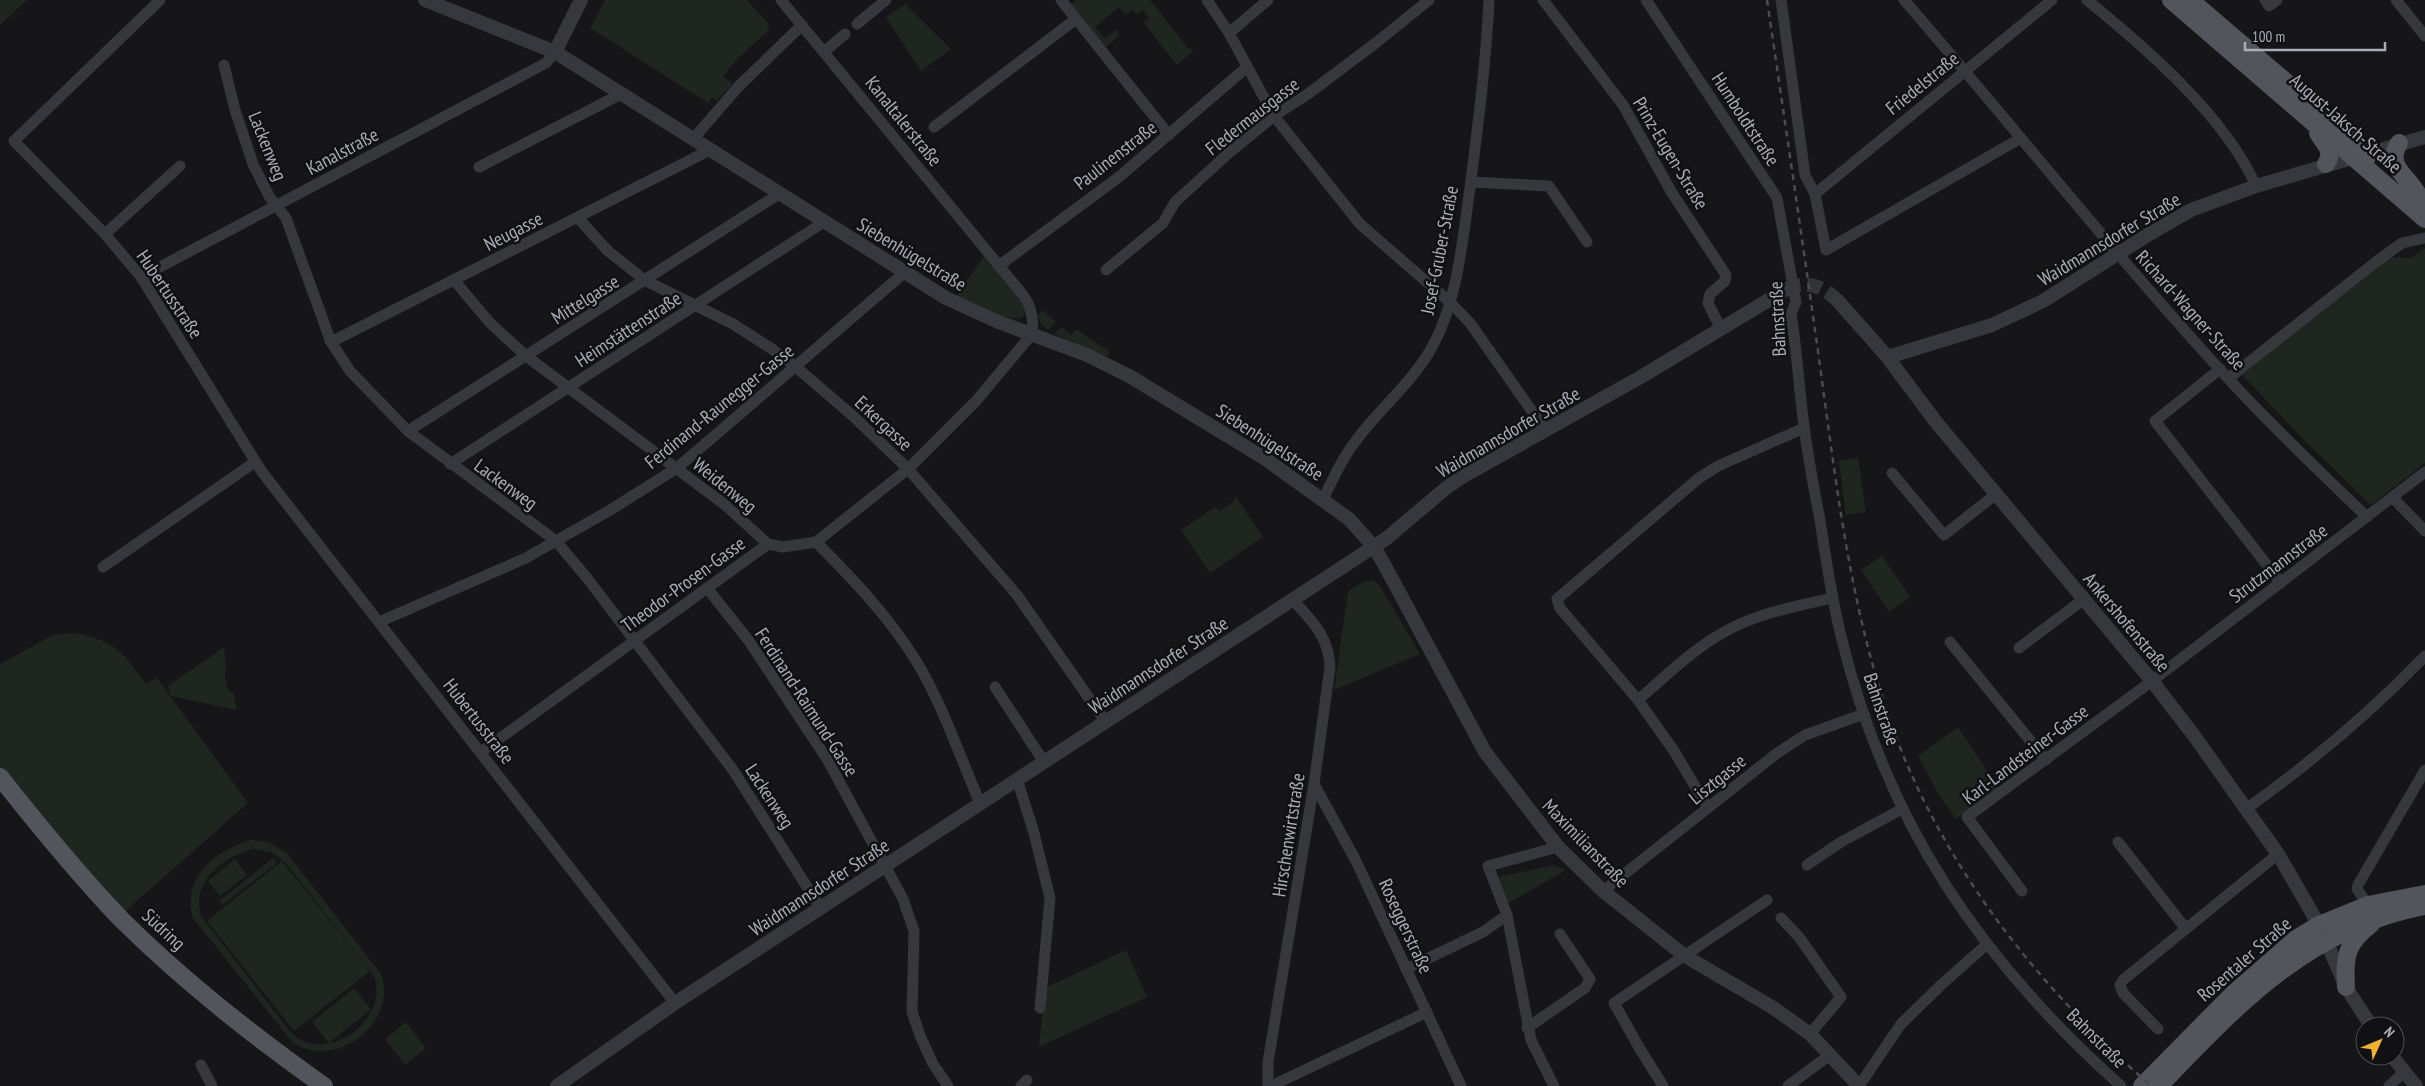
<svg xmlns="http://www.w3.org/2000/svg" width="2425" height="1086" viewBox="0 0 2425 1086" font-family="'PT Sans Narrow',sans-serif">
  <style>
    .green { fill: #1e261f; fill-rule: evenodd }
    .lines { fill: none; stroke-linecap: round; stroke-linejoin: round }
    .tertiary-tunnel { stroke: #333438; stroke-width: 14; stroke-dasharray: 14 7; stroke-linecap: butt }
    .minor { stroke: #37383d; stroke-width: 11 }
    .tertiary { stroke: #37383d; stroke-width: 14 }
    .primary { stroke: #53555c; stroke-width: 18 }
    .rail { stroke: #4a4c52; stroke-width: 2.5; stroke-dasharray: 6 5; stroke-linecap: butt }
    .labels { text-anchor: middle; stroke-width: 5; stroke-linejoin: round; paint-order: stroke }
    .street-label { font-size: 19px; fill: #a8adb8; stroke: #111113 }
  </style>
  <rect width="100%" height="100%" fill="#161618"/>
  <!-- green -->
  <g class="green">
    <polygon points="0,0 27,0 0,25"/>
    <polygon points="605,0 747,0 769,24 768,26 770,29 737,59 723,76 733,84 716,101 712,97 708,103 590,28"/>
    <polygon points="1077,0 1150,0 1187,47 1194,50 1177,65 1144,23 1149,18 1143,10 1137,15 1133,9 1126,15 1119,7 1095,27 1105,39 1116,29 1120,35 1106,47 1071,4"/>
    <polygon points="905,4 951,49 921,71 886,17"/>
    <polygon points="2425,248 2425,463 2371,505 2308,444 2242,375 2340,294 2391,257 2411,258"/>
    <path d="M984,256L1022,302L1026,311L1022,318C1005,322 974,303 957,296Z"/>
    <polygon points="1042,310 1056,322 1048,330 1041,324 1038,315"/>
    <polygon points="1061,327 1071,335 1076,329 1109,351 1108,357 1054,334"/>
    <polygon points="1858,458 1866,512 1846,515 1839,461"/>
    <polygon points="1236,497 1263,537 1210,573 1181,530 1215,507 1219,511 1234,501 1233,498"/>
    <polygon points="1882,556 1910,597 1889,612 1861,570"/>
    <polygon points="1373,580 1380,586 1420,654 1334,690 1348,591 1365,581"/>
    <path d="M73,633C116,641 121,650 146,684L157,678L248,803L124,912L31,807L0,768V664L53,635Z"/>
    <polygon points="224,647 226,664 225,678 227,688 234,695 237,710 171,696 168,686"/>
    <polygon points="1958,727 1999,788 1956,819 1939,795 1918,756"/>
    <path d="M251,840L269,842L287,853L381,974C398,1023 337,1070 293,1043L193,918C181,878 215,850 251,840ZM253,849L271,852L285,862L374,976C385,1006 358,1038 329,1043L371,1009L354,988L312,1022L329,1043C313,1047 299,1042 289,1030L201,916C191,881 223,857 253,849Z"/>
    <polygon points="273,858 277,863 222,905 219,901"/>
    <polygon points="235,859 247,875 220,896 208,881"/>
    <polygon points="282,861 370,971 294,1031 207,921"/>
    <polygon points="1554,865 1566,870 1507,904 1498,877"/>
    <polygon points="1126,950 1147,997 1039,1047 1045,988"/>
    <polygon points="406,1022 426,1048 405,1065 385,1039"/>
  </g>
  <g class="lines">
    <!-- tertiary-tunnel -->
    <path class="tertiary-tunnel" d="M1787,289C1807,280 1822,286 1837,300"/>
    <!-- minor -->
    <g class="minor">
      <polyline points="160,0 14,141 105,234 141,277 262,472 675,1003"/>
      <polyline points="1061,0 1169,135"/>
      <polyline points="1207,0 1229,33 1274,116 1360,224 1451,303 1470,323 1546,431"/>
      <polyline points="1543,0 1623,105 1672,193 1726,275 1725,281 1710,294 1708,303 1721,329"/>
      <path d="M1646,0L1777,198L1796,302L1791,314C1797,351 1799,389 1804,426C1808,458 1814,489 1820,520C1826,561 1832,601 1842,640C1887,824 1981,961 2121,1086"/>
      <polyline points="1781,0 1805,175 1815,194 1826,250 2021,138"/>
      <path d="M1904,0C2015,128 2120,262 2236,387C2278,432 2322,474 2367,517"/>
      <path d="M2087,0C2146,48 2225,116 2256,186"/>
      <polyline points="2265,0 2269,6 2277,0"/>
      <polyline points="2396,0 2425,36"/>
      <polyline points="857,24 886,0"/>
      <polyline points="1229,33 1268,0"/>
      <polyline points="824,52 845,34"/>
      <polyline points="224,65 235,110 253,164 269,196 286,218 331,342 350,371 408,431 556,541 587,578 733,770 821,909"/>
      <polyline points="934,127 1076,19"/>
      <polyline points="693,139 739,86 802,25"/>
      <polyline points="479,167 621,94"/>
      <polyline points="1471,182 1549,186 1587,242"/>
      <polyline points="1815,194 2052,0"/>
      <polyline points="578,218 608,251 646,281 733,324 772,349 796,367 853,416 908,469 1017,595 1105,721"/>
      <polyline points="105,234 180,166"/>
      <polyline points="1000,265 1119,177 1247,67"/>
      <polyline points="1106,270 1163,223 1175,202 1230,152 1274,116 1308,94 1377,42 1429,0"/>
      <polyline points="141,277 546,63 555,52"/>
      <polyline points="454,280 490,323 526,356 724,504 768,544"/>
      <polyline points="331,342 710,150"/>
      <polyline points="2220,369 2155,421 2281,583"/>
      <polyline points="2229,378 2377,261 2402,243 2424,238"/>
      <polyline points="408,431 779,194"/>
      <polyline points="450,464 824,222"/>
      <polyline points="1892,473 1944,535 1996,494"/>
      <polyline points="2393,498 2425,531"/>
      <path d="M1323,499C1332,482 1339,464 1350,449C1374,413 1409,387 1431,349C1458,301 1462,242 1470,188C1478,125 1486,63 1489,0"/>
      <path d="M816,542C853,579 891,619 918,664C944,708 960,757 980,803"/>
      <polyline points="103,567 255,462"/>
      <polyline points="707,588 749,641 827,759 903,899 914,931 912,1012 921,1038 933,1064 948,1086"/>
      <polyline points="379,622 526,558 612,509 677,468 904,273"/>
      <polyline points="1950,642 2046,760"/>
      <polyline points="2019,648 2084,599"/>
      <polyline points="995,687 1044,762"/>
      <path d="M1638,700C1666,676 1694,648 1726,631C1758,613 1797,606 1832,598"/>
      <path d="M481,752L768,544L783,547L816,542L908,469L976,401L1032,334C1034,319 1032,307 1023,295L781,0"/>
      <polyline points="1017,779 1034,833 1050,898 1040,1008"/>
      <polyline points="1314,784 1356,861 1461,1086"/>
      <polyline points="1708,808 1674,751 1638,700 1560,608 1557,599 1699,478 1718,466 1804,428"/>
      <path d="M2246,809C2312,762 2369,714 2425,656"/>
      <polyline points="2118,842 2186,929"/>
      <polyline points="1807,865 1841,842 1902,809"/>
      <polyline points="1603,891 1776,754 1805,735 1864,714"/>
      <polyline points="2022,891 1967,817 2152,681 2425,472"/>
      <polyline points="2368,905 2357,889 2358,885 2425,770"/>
      <polyline points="1781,918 1799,937 1841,997 1810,1034"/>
      <polyline points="1406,969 1483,932 1507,915"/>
      <polyline points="1527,1028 1585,988 1590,979 1560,934"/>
      <polyline points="2158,1029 2123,993 2120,985 2123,980 2278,854"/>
      <polyline points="201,1065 212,1086"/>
      <polyline points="1021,1086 1027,1080"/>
      <path d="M1268,1086V1062L1314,784L1330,667C1329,637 1312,621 1293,600"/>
      <polyline points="1271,1086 1427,1012"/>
      <polyline points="1554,1086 1531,1040 1507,915 1488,866 1558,847"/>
      <polyline points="1663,1086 1640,1049 1614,1003 1767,900"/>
      <polyline points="1788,1086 1831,1054"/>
      <polyline points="1859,1086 1901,1024 1941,985 1986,945"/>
      <polyline points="2389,1086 2404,1072"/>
    </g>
    <!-- tertiary -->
    <g class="tertiary">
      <polyline points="425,0 555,52 946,298 996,321 1087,355 1131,377 1264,458 1349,519 1374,547 1384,564 1485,752 1558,847 1603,891 1685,956 1772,1007 1810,1034 1859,1086"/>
      <polyline points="555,52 581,0"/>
      <polyline points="1837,300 1885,354 1936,422 2152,681 2195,737 2278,854 2319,925 2346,987 2371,1026"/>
      <polyline points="1888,357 1992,325 2043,301 2146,236 2191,210 2256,186 2425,137"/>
      <polyline points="2392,1056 2416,1086"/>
      <polyline points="557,1086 675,1003 1387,538 1446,488 1462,477 1639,378 1787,289"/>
    </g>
    <!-- primary -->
    <g class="primary">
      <polyline points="2171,0 2425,219"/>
      <polyline points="2190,0 2349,136 2368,156"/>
      <path d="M2318,133C2324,144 2335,151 2326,164"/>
      <path d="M2399,143C2383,168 2414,179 2421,201"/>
      <path d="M0,777C38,825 77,873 120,918C182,980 252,1035 324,1086"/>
      <path d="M2346,987C2344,957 2346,943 2371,924"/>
      <polyline points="2142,1086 2233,994 2296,939 2319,925 2368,905 2425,894"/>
      <path d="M2159,1086C2237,1005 2308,928 2424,906"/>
    </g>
    <!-- rail -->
    <path class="rail" d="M1767,0C1785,122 1803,244 1820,366C1840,511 1856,660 1920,793C1976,908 2056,1002 2151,1086"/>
  </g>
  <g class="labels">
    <!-- street labels -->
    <g class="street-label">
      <text transform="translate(1922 83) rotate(-39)" y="7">Friedelstraße</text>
      <text transform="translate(1252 116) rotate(-38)" y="7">Fledermausgasse</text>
      <text transform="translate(1746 119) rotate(57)" y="7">Humboldtstraße</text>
      <text transform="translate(904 121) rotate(51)" y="7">Kanaltalerstraße</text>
      <text transform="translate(2346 123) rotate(41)" y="7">August-Jaksch-Straße</text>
      <text transform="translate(268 146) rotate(68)" y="7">Lackenweg</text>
      <text transform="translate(342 151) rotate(-28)" y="7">Kanalstraße</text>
      <text transform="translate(1671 153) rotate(59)" y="7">Prinz-Eugen-Straße</text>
      <text transform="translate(1115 155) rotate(-38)" y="7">Paulinenstraße</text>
      <text transform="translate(513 231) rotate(-27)" y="7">Neugasse</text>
      <text transform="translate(2109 239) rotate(-31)" y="7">Waidmannsdorfer Straße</text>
      <text transform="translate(1439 250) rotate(-79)" y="7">Josef-Gruber-Straße</text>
      <text transform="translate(912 254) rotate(31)" y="7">Siebenhügelstraße</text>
      <text transform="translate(170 294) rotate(56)" y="7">Hubertusstraße</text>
      <text transform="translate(585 299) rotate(-32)" y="7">Mittelgasse</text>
      <text transform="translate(2191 310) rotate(48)" y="7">Richard-Wagner-Straße</text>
      <text transform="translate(1777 319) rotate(-93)" y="7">Bahnstraße</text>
      <text transform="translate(628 329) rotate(-33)" y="7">Heimstättenstraße</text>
      <text transform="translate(719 406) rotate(-39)" y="7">Ferdinand-Raunegger-Gasse</text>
      <text transform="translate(884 423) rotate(43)" y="7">Erkergasse</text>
      <text transform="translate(1508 432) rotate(-30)" y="7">Waidmannsdorfer Straße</text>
      <text transform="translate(1270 442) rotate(33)" y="7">Siebenhügelstraße</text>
      <text transform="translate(506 484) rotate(36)" y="7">Lackenweg</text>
      <text transform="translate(725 485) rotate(39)" y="7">Weidenweg</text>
      <text transform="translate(2278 563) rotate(-37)" y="7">Strutzmannstraße</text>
      <text transform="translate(683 584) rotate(-36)" y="7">Theodor-Prosen-Gasse</text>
      <text transform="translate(2127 622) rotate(50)" y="7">Ankershofenstraße</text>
      <text transform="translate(1158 665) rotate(-33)" y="7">Waidmannsdorfer Straße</text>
      <text transform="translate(807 702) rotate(57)" y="7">Ferdinand-Raimund-Gasse</text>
      <text transform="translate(1882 709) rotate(71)" y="7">Bahnstraße</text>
      <text transform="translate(479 721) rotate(52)" y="7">Hubertusstraße</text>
      <text transform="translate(2025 754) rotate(-37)" y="7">Karl-Landsteiner-Gasse</text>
      <text transform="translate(1717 779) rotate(-39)" y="7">Lisztgasse</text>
      <text transform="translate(770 796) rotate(57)" y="7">Lackenweg</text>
      <text transform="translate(1288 835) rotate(-81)" y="7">Hirschenwirtstraße</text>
      <text transform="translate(1586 843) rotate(46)" y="7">Maximilianstraße</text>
      <text transform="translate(819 887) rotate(-33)" y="7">Waidmannsdorfer Straße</text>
      <text transform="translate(1406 926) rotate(65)" y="7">Roseggerstraße</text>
      <text transform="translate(164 929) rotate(43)" y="7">Südring</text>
      <text transform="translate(2244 959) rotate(-41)" y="7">Rosentaler Straße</text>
      <text transform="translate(2097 1038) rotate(45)" y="7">Bahnstraße</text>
    </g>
  </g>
  <!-- north arrow -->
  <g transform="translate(2380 1041) rotate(46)"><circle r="24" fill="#111113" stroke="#4d4f55"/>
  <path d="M0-4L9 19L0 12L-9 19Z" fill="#f2b134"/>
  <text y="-8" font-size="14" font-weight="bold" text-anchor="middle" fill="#a8adb8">N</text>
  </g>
  <!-- scale -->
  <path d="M2245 42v8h140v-8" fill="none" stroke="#a8adb8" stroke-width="2.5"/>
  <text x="2252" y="42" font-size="15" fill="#a8adb8" stroke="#111113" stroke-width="4" paint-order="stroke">100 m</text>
</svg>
